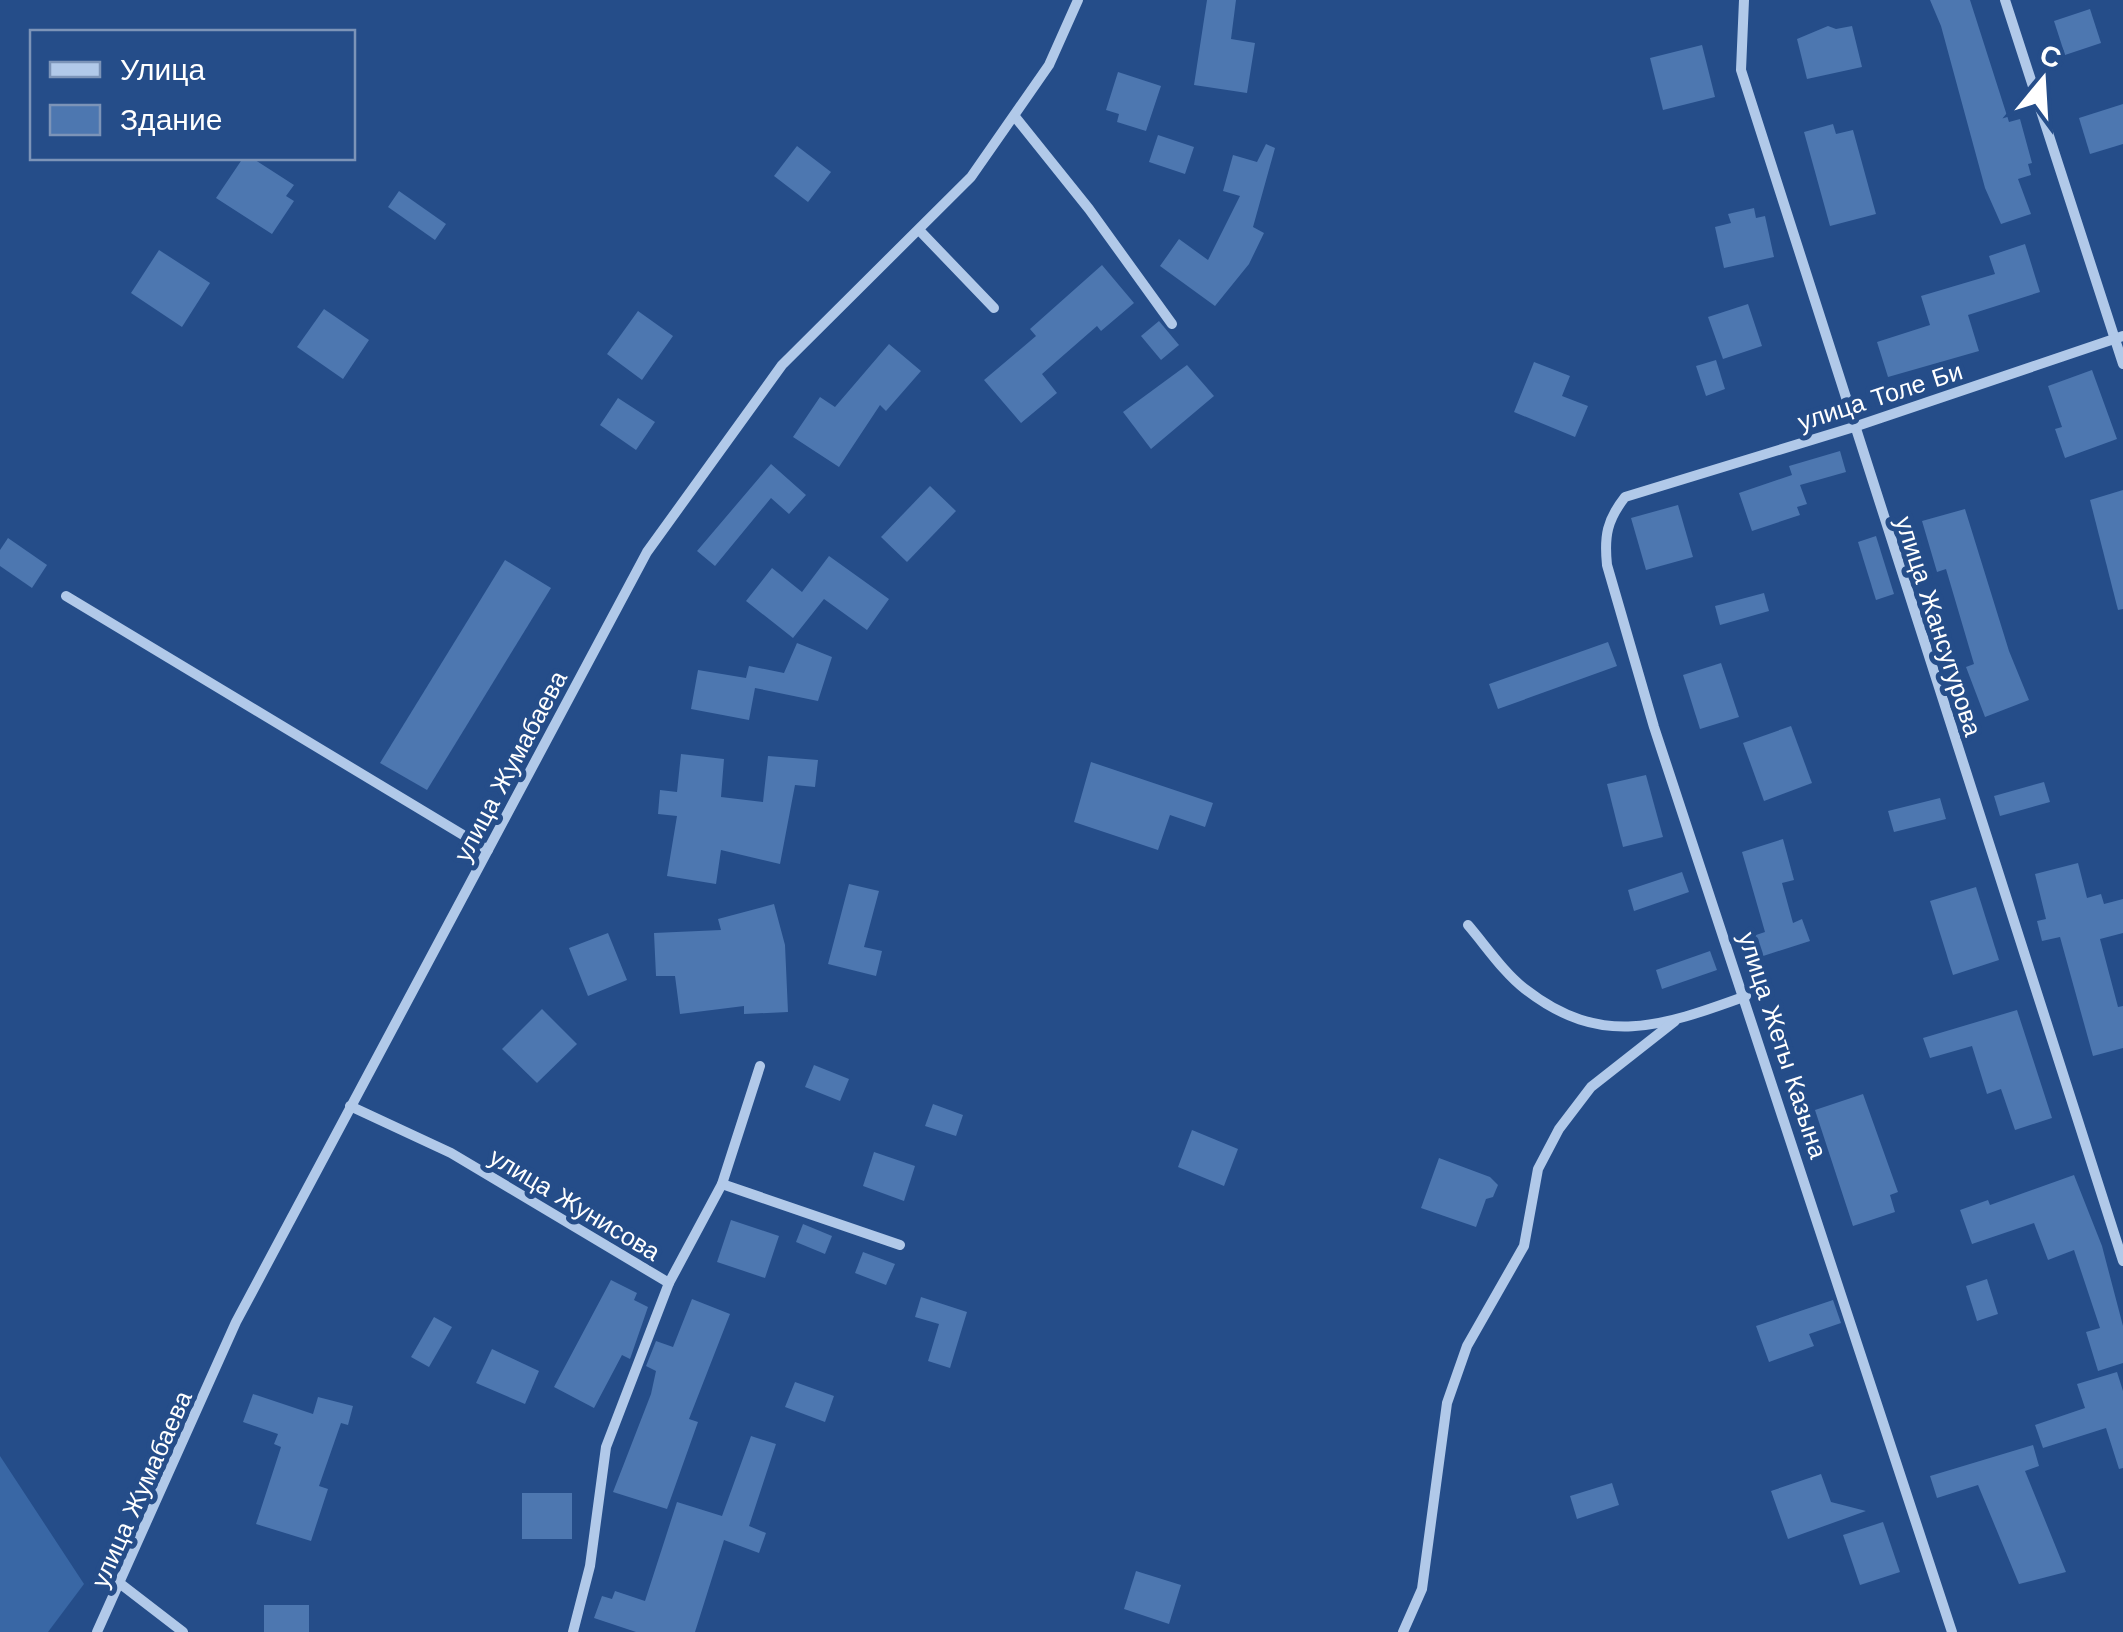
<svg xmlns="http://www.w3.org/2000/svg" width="2123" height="1632" viewBox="0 0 2123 1632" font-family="'Work Sans',sans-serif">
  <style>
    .green { fill: #3967a5 }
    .building { fill: #4d77b0 }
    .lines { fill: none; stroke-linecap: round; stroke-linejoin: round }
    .minor { stroke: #b1c9e9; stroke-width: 10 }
    .labels { text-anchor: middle; stroke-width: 10; stroke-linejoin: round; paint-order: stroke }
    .street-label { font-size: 25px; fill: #fff; stroke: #254d89 }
  </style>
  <rect width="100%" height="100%" fill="#254d89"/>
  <!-- green -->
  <polygon class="green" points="0,1456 84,1584 48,1632 0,1632"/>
  <!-- building -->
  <g class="building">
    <polygon points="1207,0 1236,0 1231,39 1255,43 1247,93 1194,85"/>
    <polygon points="1930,0 1970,0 2009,122 2020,119 2032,163 2028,164 2031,175 2018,179 2031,214 2001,224 1985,188 1941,26"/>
    <polygon points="2090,9 2101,43 2065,55 2054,21"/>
    <polygon points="1828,26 1836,29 1852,26 1862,67 1807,79 1797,39"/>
    <polygon points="1702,45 1715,97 1663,110 1650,58"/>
    <polygon points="1118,72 1161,86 1146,131 1117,122 1119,114 1106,110"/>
    <polygon points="2123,104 2123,144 2090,154 2079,118"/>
    <polygon points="1833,124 1836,134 1853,130 1876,214 1830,226 1804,132"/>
    <polygon points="1158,135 1194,147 1185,174 1149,162"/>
    <polygon points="1266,144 1275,148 1253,227 1264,233 1249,264 1215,306 1160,266 1179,239 1208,260 1240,196 1223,191 1233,155 1257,162"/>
    <polygon points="797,146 831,172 808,202 774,176"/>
    <polygon points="243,158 252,158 294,185 286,196 294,201 272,234 216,198"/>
    <polygon points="399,191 446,224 435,240 388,207"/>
    <polygon points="1754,208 1756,218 1765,216 1774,257 1724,268 1715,227 1731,223 1728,214"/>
    <polygon points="2025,244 2040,292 1968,315 1979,351 1888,377 1877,342 1930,325 1921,296 1995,274 1989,256"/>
    <polygon points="159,250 210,283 182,327 131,293"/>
    <polygon points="1102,265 1134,303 1101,331 1097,326 1042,374 1057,393 1021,423 984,380 1036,336 1030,329"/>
    <polygon points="1748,304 1762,346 1723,359 1708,317"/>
    <polygon points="324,309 369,340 343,379 297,347"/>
    <polygon points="638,311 673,336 642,380 607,354"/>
    <polygon points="1159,321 1179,345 1161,360 1141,336"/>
    <polygon points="889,344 921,371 886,411 880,405 839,467 793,437 820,397 835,407"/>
    <polygon points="1716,360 1725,389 1706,396 1696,366"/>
    <polygon points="1534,362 1570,376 1562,396 1588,406 1575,437 1514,412"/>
    <polygon points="1187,365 1214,396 1151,449 1123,412"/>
    <polygon points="2092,370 2117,439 2065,458 2055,429 2062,427 2048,386"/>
    <polygon points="618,398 655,422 636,450 600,425"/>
    <polygon points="1840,451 1846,472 1800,485 1807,504 1797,507 1800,515 1752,531 1739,493 1792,475 1789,466"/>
    <polygon points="771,464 806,495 789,514 771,498 715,566 697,551"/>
    <polygon points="930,486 956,511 907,562 881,537"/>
    <polygon points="2123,490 2123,609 2118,610 2090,500"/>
    <polygon points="1678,505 1693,557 1646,570 1631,518"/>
    <polygon points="1965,509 2009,651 2029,700 1985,717 1966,667 1974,664 1946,569 1937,572 1922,521"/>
    <polygon points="1876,536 1894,594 1876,600 1858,542"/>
    <polygon points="8,538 47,565 32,588 0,566 0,550"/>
    <polygon points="829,556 889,599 867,630 824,599 793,638 746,601 772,568 802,592"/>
    <polygon points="505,560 551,588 427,790 380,763"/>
    <polygon points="1764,593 1769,611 1720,625 1715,606"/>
    <polygon points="1608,642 1617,666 1498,709 1489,684"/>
    <polygon points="797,643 832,657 818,701 755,688 749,720 691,709 698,670 746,678 749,666 784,673"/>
    <polygon points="1721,663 1739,717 1700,729 1683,675"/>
    <polygon points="1791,726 1812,783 1764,801 1743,743"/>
    <polygon points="681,754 724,759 721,797 763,802 768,756 818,760 815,787 795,785 780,864 721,850 716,884 667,876 677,816 658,814 660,790 677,792"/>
    <polygon points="1091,762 1213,803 1205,827 1170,815 1158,850 1074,822"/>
    <polygon points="1646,775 1663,837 1623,847 1607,784"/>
    <polygon points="2044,782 2050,802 2000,816 1994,796"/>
    <polygon points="1940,798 1946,819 1894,832 1888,811"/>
    <polygon points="1783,839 1794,880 1782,883 1793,923 1802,919 1810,941 1757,958 1750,937 1765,932 1742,852"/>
    <polygon points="2078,863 2087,898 2101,894 2104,904 2123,899 2123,933 2100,939 2118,1007 2123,1006 2123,1048 2093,1056 2060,937 2042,941 2037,921 2046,919 2035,874"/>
    <polygon points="1682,872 1689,892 1634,911 1628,890"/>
    <polygon points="849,884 879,891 864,947 882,951 876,976 828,964"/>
    <polygon points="1976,887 1999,960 1953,975 1930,901"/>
    <polygon points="774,904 785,945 788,1012 744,1014 744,1006 680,1014 675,976 656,976 654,933 721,930 718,919"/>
    <polygon points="608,933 627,980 588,996 569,948"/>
    <polygon points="1710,951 1717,970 1662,989 1656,970"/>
    <polygon points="542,1009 577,1044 537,1083 502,1049"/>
    <polygon points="2017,1010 2052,1118 2015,1130 2001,1089 1987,1094 1972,1046 1930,1058 1923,1038"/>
    <polygon points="814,1065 849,1079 840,1101 805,1087"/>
    <polygon points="1863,1094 1898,1192 1890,1195 1895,1212 1853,1226 1815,1110"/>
    <polygon points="933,1104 963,1115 956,1136 925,1126"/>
    <polygon points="1192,1130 1238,1149 1224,1186 1178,1167"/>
    <polygon points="874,1152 915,1166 904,1201 863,1186"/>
    <polygon points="1439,1158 1490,1177 1498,1185 1493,1197 1486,1199 1476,1227 1421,1208"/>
    <polygon points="2074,1175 2102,1246 2123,1326 2123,1363 2098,1371 2086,1332 2100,1328 2074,1250 2048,1260 2034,1223 1972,1244 1960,1210 1988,1200 1990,1205"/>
    <polygon points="731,1220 779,1236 765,1278 717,1262"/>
    <polygon points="803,1224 832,1236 825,1254 796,1242"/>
    <polygon points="863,1252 895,1264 886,1285 855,1273"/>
    <polygon points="1987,1279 1998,1314 1977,1321 1966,1286"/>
    <polygon points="611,1280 637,1293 634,1300 648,1307 630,1359 622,1355 594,1408 554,1387"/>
    <polygon points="921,1297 967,1312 950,1368 928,1361 939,1324 915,1317"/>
    <polygon points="692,1299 730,1314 689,1419 698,1422 667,1509 613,1492 651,1394 656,1371 646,1366 656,1341 673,1347"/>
    <polygon points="1833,1300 1841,1323 1809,1334 1814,1346 1769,1362 1756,1326"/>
    <polygon points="434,1317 452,1327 429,1367 411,1357"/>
    <polygon points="492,1349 539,1371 525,1404 476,1383"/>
    <polygon points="2117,1372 2123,1391 2123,1468 2119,1469 2106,1428 2043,1448 2035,1425 2085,1408 2077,1384"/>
    <polygon points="795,1382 834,1396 825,1422 785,1407"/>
    <polygon points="253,1394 313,1414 318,1397 353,1406 348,1425 341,1423 319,1486 328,1489 311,1541 256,1524 281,1447 274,1444 278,1434 243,1422"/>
    <polygon points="751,1436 776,1444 749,1526 766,1533 759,1553 724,1540 695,1632 636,1632 594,1618 602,1596 612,1599 615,1591 645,1601 677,1502 722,1516"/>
    <polygon points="2033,1445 2039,1466 2025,1471 2066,1572 2019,1584 1978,1485 1937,1498 1930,1476"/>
    <polygon points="1821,1474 1831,1502 1866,1511 1788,1539 1771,1491"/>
    <polygon points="1612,1483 1619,1505 1577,1519 1570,1496"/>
    <rect x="522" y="1493" width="50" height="46"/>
    <polygon points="1883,1522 1900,1572 1860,1585 1843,1535"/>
    <polygon points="1136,1571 1181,1585 1169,1624 1124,1609"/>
    <rect x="264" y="1605" width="45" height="27"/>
  </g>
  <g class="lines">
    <!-- minor -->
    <g class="minor">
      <polyline points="1744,0 1741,70 2123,1261"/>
      <polyline points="2005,0 2123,364"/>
      <polyline points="1016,118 1089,209 1172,324"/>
      <polyline points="920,231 994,308"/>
      <polyline points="66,596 488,850"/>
      <path d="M1468,925C1486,946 1504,973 1525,989C1602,1049 1663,1026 1746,996"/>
      <polyline points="350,1106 451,1153 669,1283"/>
      <polyline points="722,1184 900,1245"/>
      <polyline points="122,1585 183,1632"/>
      <polyline points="97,1632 236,1322 647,552 782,365 971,177 1049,65 1078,0"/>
      <polyline points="573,1632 590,1566 606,1447 669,1283 722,1184 760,1066"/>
      <polyline points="1403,1632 1422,1589 1447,1403 1467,1346 1524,1246 1538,1169 1559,1129 1591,1087 1675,1021"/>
      <path d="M1952,1632L1654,727L1607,565C1604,536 1607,520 1625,497L1854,427L2123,336"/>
    </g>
  </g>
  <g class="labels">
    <!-- street labels -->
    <g class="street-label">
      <text transform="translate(1880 396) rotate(-18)" y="9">улица Толе Би</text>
      <text transform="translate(1939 626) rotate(72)" y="9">улица Жансугурова</text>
      <text transform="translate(510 766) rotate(-62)" y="9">улица Жумабаева</text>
      <text transform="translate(1783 1045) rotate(72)" y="9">улица Жеты Казына</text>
      <text transform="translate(575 1204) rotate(31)" y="9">улица Жунисова</text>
      <text transform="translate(141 1489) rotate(-66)" y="9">улица Жумабаева</text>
    </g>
  </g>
  <!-- legend -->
  <rect x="30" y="30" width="325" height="130" fill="#254d89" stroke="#7c94b8" stroke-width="2.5"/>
  <rect x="50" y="62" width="50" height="15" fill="#b1c9e9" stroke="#7c94b8" stroke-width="2.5"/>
  <text x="120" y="80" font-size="30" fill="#ffffff">Улица</text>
  <rect x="50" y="105" width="50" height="30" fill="#4d77b0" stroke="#7c94b8" stroke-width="2.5"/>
  <text x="120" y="130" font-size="30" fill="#ffffff">Здание</text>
  <!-- north arrow -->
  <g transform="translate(2043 80) rotate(18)" stroke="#254d89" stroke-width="8" paint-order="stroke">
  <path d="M0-8L18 38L0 25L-18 38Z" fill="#ffffff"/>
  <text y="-15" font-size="28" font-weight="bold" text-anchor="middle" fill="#ffffff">С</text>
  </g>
</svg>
